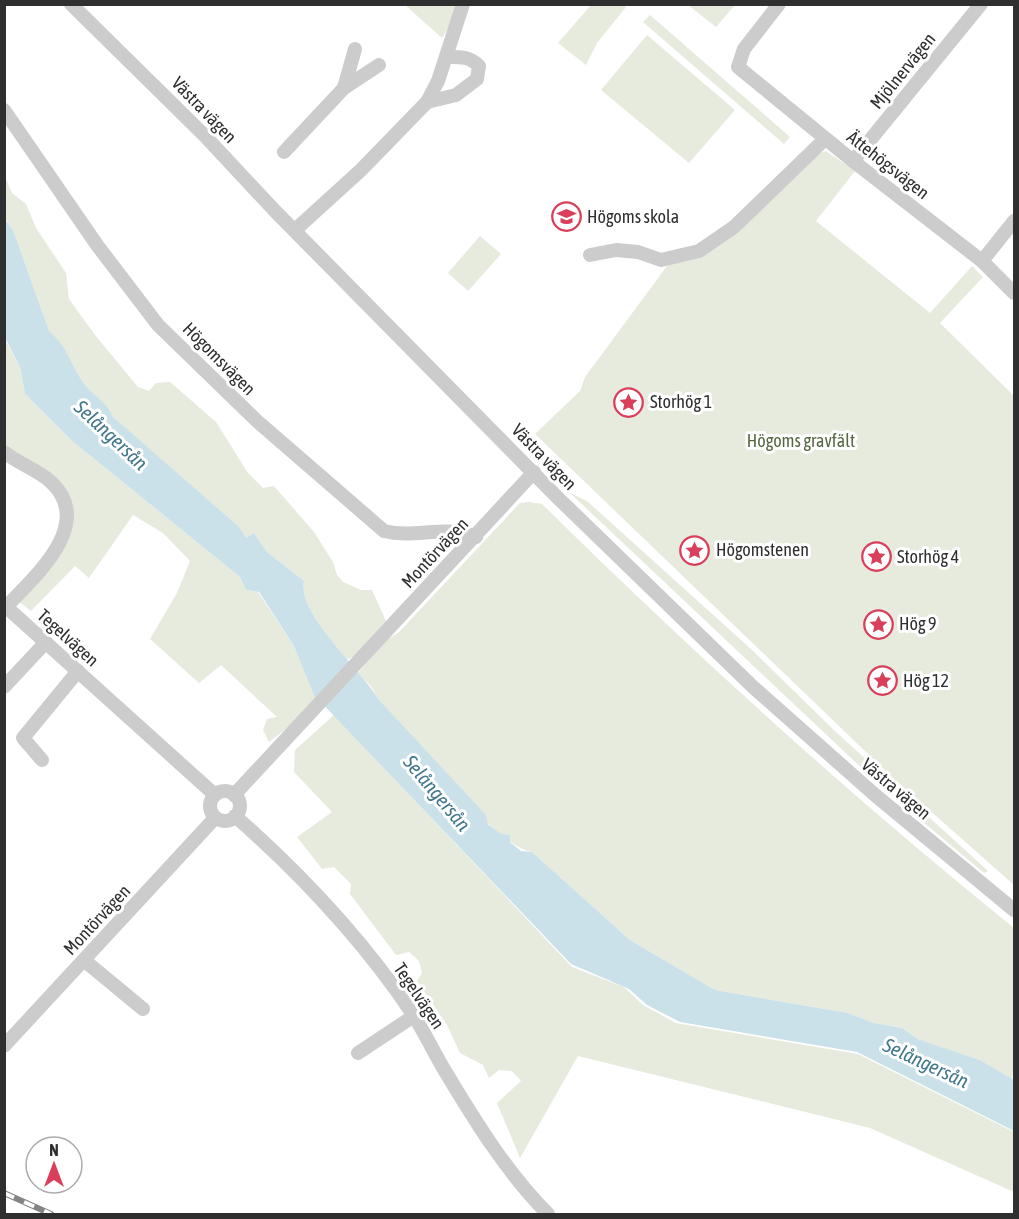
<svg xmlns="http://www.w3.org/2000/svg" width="1019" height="1219" viewBox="0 0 1019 1219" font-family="'Asap Condensed',sans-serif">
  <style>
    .green { fill: #e6ebde }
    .water { fill: #cbe1ea }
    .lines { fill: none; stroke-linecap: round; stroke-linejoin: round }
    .minor { stroke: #ccc; stroke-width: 14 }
    .rail-casing { stroke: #848484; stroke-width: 6 }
    .rail { stroke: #fff; stroke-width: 4; stroke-dasharray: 11; stroke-linecap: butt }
    .labels { text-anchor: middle; stroke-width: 6; stroke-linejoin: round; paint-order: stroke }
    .street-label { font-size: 18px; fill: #2f2f2f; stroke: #fff }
    .poi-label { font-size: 18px; fill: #2f2f2f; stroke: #fff; text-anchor: start }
    .park-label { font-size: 18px; fill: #56683f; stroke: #fff }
    .water-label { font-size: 20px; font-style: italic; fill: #42778c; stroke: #fff }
  </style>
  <rect width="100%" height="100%" fill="#fff"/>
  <!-- green -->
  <g class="green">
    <polygon points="405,5 457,5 455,18 442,38"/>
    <polygon points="591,5 623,5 626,7 597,43 586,65 558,43"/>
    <polygon points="688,5 735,5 716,27"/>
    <polygon points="650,15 790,137 784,144 643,22"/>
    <polygon points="647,35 735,110 689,163 601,90"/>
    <polygon points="826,151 855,171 816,221 930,313 972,266 983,277 940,323 1014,396 1014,885 893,778 535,434 580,391 585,377 667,266 689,258 819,153"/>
    <path d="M4,174L12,193L26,204L36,228L66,273L69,299L95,335L138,387L149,391L156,383L170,382L216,422L248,473L263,488L274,486L314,532L333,562L337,575L343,582L361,590H372L386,621L355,656L346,660C332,641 299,605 304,581L267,552L254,533L246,538L113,417C107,404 98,400 89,389C71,370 71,349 49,332L13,230L5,218Z"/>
    <polygon points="480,236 501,254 468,291 448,273"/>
    <polygon points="4,338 20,367 25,394 71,440 240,577 246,590 258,592 294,646 318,698 299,719 269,742 263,730 267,719 277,717 221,665 199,683 150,639 177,593 190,561 163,533 133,515 89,578 75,566 31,611 19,602 66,537 61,489 5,453"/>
    <polygon points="570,493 587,501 751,649 837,733 988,871 984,873 886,791"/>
    <path d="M529,502L542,504C693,653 849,795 1014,928V1063L1012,1079L980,1060L918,1039L902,1028L874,1023L848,1013L715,990L630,940L532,852C497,849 406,731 379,700L371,686L358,673L386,640L399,632L520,503Z"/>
    <polygon points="334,715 572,967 624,987 643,1005 676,1023 858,1054 1014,1132 1014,1192 870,1128 578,1056 520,1158 497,1103 521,1081 512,1071 499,1070 489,1078 483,1065 460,1053 447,1025 417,981 422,973 419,961 409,952 396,955 350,894 351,884 334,867 322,869 297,837 332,812 294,772 295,750"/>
  </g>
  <!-- water -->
  <path class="water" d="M4,218L13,230L49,331C71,349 71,370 89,389C99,400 107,403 113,417L239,527L246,538L254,533L267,552L304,581C297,615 363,671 379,700L486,815L488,824L501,834L510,835V842L521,851L532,852L630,940L715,990L848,1013L874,1023L902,1028L918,1039L980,1060L1014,1080V1131L857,1052L680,1022L647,1005L629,989L571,964L314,695L294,646L259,592L246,590L240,577L71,440L25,394L20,367L5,338Z"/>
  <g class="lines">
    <!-- minor -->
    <g class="minor">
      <polyline points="71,4 205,136 275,211 557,497 752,686 875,795 1014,910"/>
      <polyline points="779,4 744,49 738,67 853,161 982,261 1014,293"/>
      <polyline points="344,88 355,49"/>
      <path d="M427,102L456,95L477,79L479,66C469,56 460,57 446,57"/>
      <path d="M4,110L97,245L158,325L257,421L384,531C415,539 446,524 476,537"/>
      <polyline points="284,152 344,88 379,65"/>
      <polyline points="853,161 981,4"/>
      <polyline points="295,230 361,170 427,102 438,81 463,4"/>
      <polyline points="590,255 616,250 638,252 661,260 699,251 734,227 825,139"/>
      <polyline points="982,261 1014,221"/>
      <path d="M4,452C19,464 38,470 51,482C96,524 34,577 6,607"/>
      <polyline points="4,605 215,795"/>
      <polyline points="4,687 46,642"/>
      <polyline points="42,760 23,738 78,671"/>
      <circle cx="225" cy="806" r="15"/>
      <polyline points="234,795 534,472"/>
      <path d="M235,816C302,875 364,941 414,1016C425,1033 434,1053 445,1071C475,1121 507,1173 548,1214"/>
      <polyline points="85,961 143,1009"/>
      <polyline points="4,1046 215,818"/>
      <polyline points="358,1053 414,1016"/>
    </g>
    <defs>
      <polyline id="rail" points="4,1193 51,1214"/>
    </defs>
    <!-- rail casing -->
    <use href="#rail" class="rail-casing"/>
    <!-- rail -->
    <use href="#rail" class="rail"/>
  </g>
  <!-- icons -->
  <defs>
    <symbol id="school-ring" viewBox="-11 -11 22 22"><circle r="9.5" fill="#fff" stroke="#d93e5a" stroke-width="1.5"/><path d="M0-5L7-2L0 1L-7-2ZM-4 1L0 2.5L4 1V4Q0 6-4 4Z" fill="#d93e5a"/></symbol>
    <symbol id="sight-ring" viewBox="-11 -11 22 22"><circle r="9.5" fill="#fff" stroke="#d93e5a" stroke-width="1.5"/><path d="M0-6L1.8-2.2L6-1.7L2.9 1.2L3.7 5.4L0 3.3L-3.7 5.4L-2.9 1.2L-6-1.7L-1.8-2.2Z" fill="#d93e5a"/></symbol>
  </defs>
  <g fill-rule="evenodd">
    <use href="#school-ring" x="550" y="200" width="33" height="33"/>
    <use href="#sight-ring" x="612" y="386" width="33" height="33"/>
    <use href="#sight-ring" x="678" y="534" width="33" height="33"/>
    <use href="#sight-ring" x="860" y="540" width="33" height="33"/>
    <use href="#sight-ring" x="862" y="608" width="33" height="33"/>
    <use href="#sight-ring" x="866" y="664" width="33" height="33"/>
  </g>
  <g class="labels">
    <!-- street labels -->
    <g class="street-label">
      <text transform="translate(903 71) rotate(-51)" y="6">Mjölnervägen</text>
      <text transform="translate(204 110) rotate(46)" y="6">Västra vägen</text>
      <text transform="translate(888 165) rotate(38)" y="6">Ättehögsvägen</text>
      <text transform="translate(219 359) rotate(45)" y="6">Högomsvägen</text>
      <text transform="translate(544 457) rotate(46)" y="6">Västra vägen</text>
      <text transform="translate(435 553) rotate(-47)" y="6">Montörvägen</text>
      <text transform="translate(68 638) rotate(42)" y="6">Tegelvägen</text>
      <text transform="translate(896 789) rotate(40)" y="6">Västra vägen</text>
      <text transform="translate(97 920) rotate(-47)" y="6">Montörvägen</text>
      <text transform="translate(419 996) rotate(56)" y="6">Tegelvägen</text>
    </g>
    <!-- poi labels -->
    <g class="poi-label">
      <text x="587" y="223">Högoms skola</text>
      <text x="650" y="408">Storhög 1</text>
      <text x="716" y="556">Högomstenen</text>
      <text x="897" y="563">Storhög 4</text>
      <text x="899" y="630">Hög 9</text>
      <text x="903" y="687">Hög 12</text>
    </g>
    <!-- park labels -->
    <g class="park-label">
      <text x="801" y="447">Högoms gravfält</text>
    </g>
    <!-- water labels -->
    <g class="water-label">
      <text transform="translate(111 435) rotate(43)" y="7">Selångersån</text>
      <text transform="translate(437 793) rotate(50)" y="7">Selångersån</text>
      <text transform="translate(926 1063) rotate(25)" y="7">Selångersån</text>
    </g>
  </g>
  <!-- border -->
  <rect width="1019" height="1219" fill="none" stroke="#2f2f2f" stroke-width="12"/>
  <!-- north arrow -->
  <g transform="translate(54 1165)"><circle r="28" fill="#ffffff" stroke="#acacac" stroke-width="1.5"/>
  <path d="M0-4.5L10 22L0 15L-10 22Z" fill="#d93e5a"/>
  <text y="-9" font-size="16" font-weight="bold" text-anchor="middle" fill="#2f2f2f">N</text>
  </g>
</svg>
